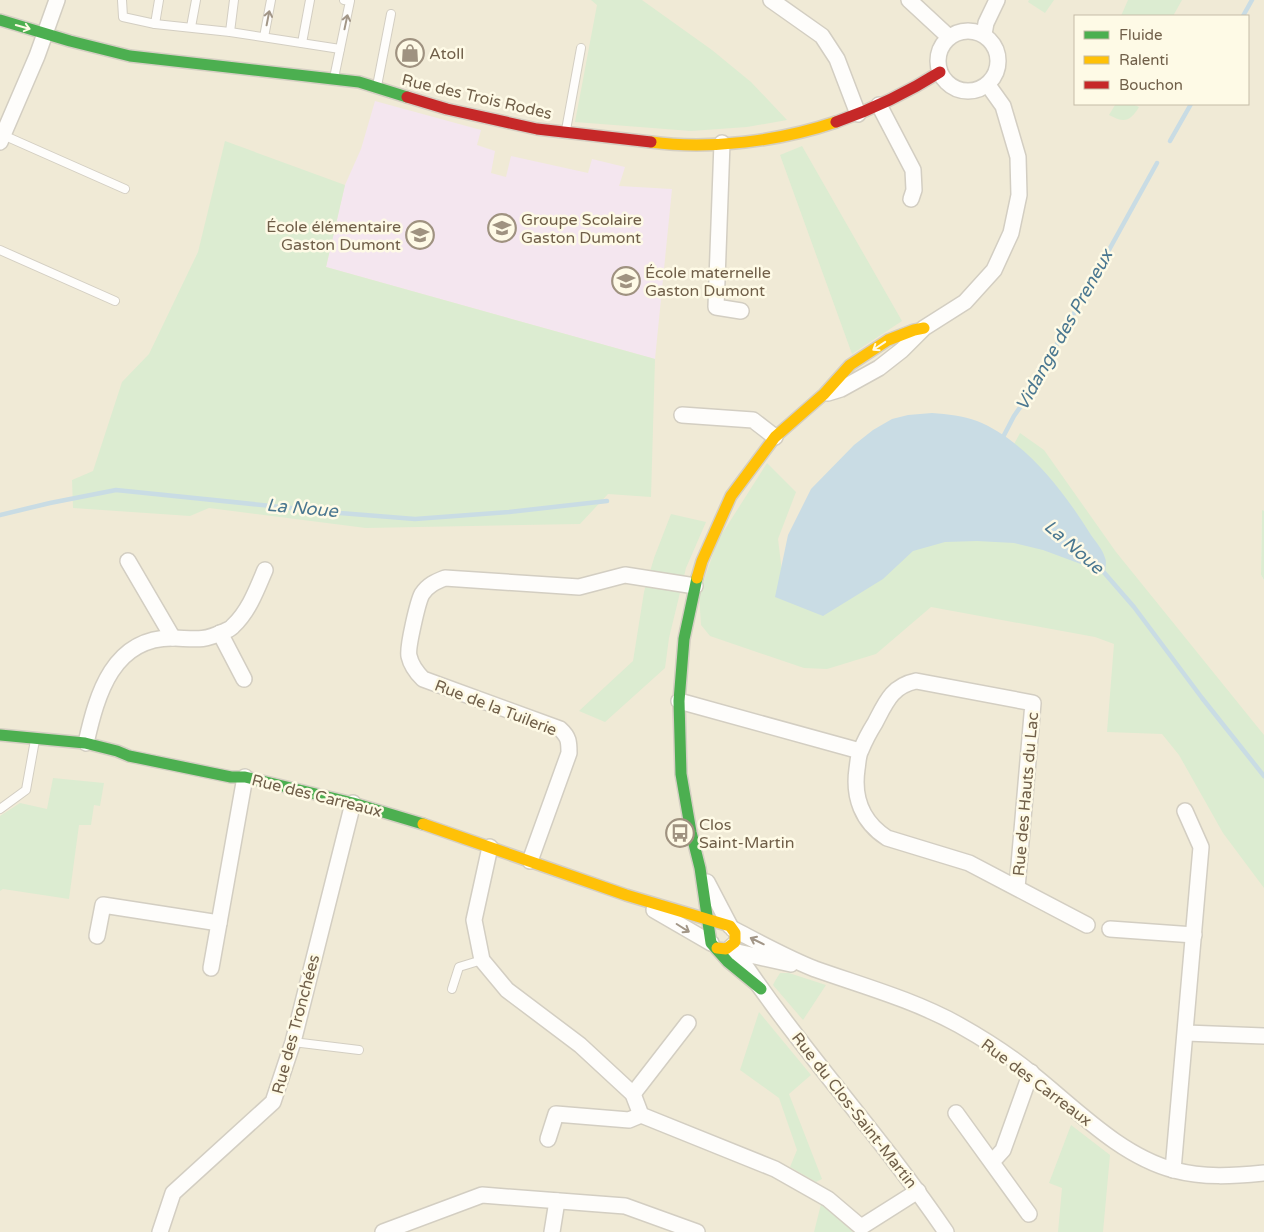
<svg xmlns="http://www.w3.org/2000/svg" width="1264" height="1232" viewBox="0 0 1264 1232" font-family="'Varela Round',sans-serif">
  <style>
    .residential { fill: #f0ead6; fill-rule: evenodd }
    .education { fill: #f4e6ef }
    .green { fill: #dcecd1 }
    .water { fill: #c9dce4 }
    .lines { fill: none; stroke-linecap: round; stroke-linejoin: round }
    .stream { stroke: #c9dce4; stroke-width: 4.5 }
    .lane-casing { stroke: #d3cec2; stroke-width: 10 }
    .street-casing { stroke: #d3cec2; stroke-width: 18 }
    .fast-casing { stroke: #d5cfc3; stroke-width: 14 }
    .slow-casing { stroke: #d5cfc3; stroke-width: 14 }
    .jam-casing { stroke: #d5cfc3; stroke-width: 14 }
    .lane { stroke: #fefdfb; stroke-width: 8 }
    .street { stroke: #fefdfb; stroke-width: 15 }
    .fast { stroke: #4caf50; stroke-width: 11 }
    .slow { stroke: #ffc107; stroke-width: 11 }
    .jam { stroke: #c62828; stroke-width: 11 }
    .oneway { stroke: #a29687 }
    .oneway2 { stroke: #fefae6 }
    .labels { text-anchor: middle; stroke-width: 5; stroke-linejoin: round; paint-order: stroke }
    .poi-label { font-size: 16px; fill: #705f49; stroke: #fefae6; text-anchor: start }
    .street-label { font-size: 16px; fill: #705f49; stroke: #fefae6 }
    .water-label { font-size: 18px; font-style: italic; fill: #4a7790; stroke: #fefae6 }
  </style>
  <rect width="100%" height="100%" fill="#f5f2e6"/>
  <!-- residential -->
  <path class="residential" d="M0,0H1264V511H1262L1261,575L1264,580V1232H0ZM1075,16H1248V104H1075Z"/>
  <!-- education -->
  <polygon class="education" points="375,101 481,130 477,145 495,151 491,173 506,177 511,156 588,173 592,159 625,167 619,186 672,189 655,359 326,267 345,185 361,149"/>
  <!-- green -->
  <g class="green">
    <polygon points="591,0 642,0 712,50 751,82 787,120 747,127 691,131 575,122 597,5"/>
    <polygon points="1029,0 1054,0 1045,13 1028,2"/>
    <polygon points="1128,0 1182,0 1173,16 1121,16"/>
    <path d="M1113,104H1132L1139,107C1130,122 1124,123 1109,115L1115,105Z"/>
    <polygon points="225,141 345,185 326,267 655,359 651,497 608,494 580,524 366,528 209,508 190,516 73,508 72,480 93,471 122,382 149,354 198,252"/>
    <polygon points="802,146 902,321 852,354 780,155"/>
    <polygon points="1020,433 1044,450 1116,552 1264,735 1264,888 1223,833 1179,755 1162,734 1107,732 1114,644 1095,637 931,607 876,654 827,669 804,668 710,636 701,625 699,594 718,540 767,463 796,492 778,539 784,588 1006,459"/>
    <polygon points="1262,510 1264,511 1264,580 1261,575"/>
    <polygon points="671,514 706,522 686,568 669,638 665,668 605,722 579,711 633,661 644,592 654,558"/>
    <polygon points="53,778 104,783 100,806 94,805 91,825 79,825 69,899 3,889 0,891 0,816 20,803 47,809"/>
    <polygon points="780,973 789,973 826,985 803,1020 773,985 775,981"/>
    <polygon points="759,1012 811,1075 789,1094 822,1179 816,1182 790,1167 797,1150 779,1098 740,1070"/>
    <polygon points="1071,1125 1110,1155 1103,1232 1058,1232 1062,1188 1049,1183"/>
    <polygon points="821,1204 853,1232 814,1232"/>
  </g>
  <!-- water -->
  <path class="water" d="M932,413C948,414 963,416 977,421C1025,440 1065,493 1091,535C1096,542 1103,550 1105,558C1107,562 1105,569 1105,573L1043,550L1014,543L977,541L945,542L913,551L883,579L823,616L775,597L788,535L811,489L854,445L873,430L892,419L908,415Z"/>
  <g class="lines">
    <!-- stream -->
    <g class="stream">
      <polyline points="1243,16 1252,0"/>
      <polyline points="1170,141 1191,104"/>
      <polyline points="1001,441 1014,416 1030,393 1157,163"/>
      <polyline points="0,515 50,503 116,490 340,513 415,519 509,512 607,501"/>
      <polyline points="1101,569 1134,607 1202,698 1264,776"/>
    </g>
    <defs>
      <g id="lane">
        <polyline points="122,0 123,17 155,24 159,0"/>
        <polyline points="155,24 230,32 340,49"/>
        <polyline points="191,27 196,0"/>
        <polyline points="230,32 234,0"/>
        <polyline points="264,37 271,0"/>
        <polyline points="302,43 310,0"/>
        <polyline points="334,78 350,1 344,0"/>
        <polyline points="377,86 391,14"/>
        <polyline points="566,130 581,48"/>
        <polyline points="3,135 125,189"/>
        <polyline points="0,250 115,301"/>
        <polyline points="0,809 26,790 35,740"/>
        <polyline points="452,989 459,967 482,960"/>
        <polyline points="293,1042 359,1050"/>
      </g>
      <g id="street">
        <polyline points="771,0 822,36 837,59 858,114"/>
        <polyline points="909,0 949,37"/>
        <circle cx="968" cy="61" r="30"/>
        <polyline points="984,34 986,23 997,0"/>
        <polyline points="879,105 913,170 914,190 911,199"/>
        <polyline points="0,142 37,56 57,0"/>
        <polyline points="722,143 716,307 741,311"/>
        <polyline points="828,393 841,389 879,368 902,350 924,328 965,302 994,270 1011,233 1019,195 1018,157 1003,106 988,85"/>
        <polyline points="682,415 753,420 775,437"/>
        <polyline points="128,561 173,638"/>
        <polyline points="220,633 244,679"/>
        <polyline points="679,701 860,751"/>
        <path d="M86,743C97,694 113,636 175,638C197,639 203,641 223,632C227,630 231,629 233,626C249,611 257,589 265,570"/>
        <polyline points="490,847 474,920 482,960 507,990 580,1045 633,1094 641,1115 775,1169 828,1199 861,1227 918,1191"/>
        <path d="M530,861L569,753C569,742 569,737 560,729L423,679C417,673 411,665 409,656C407,648 418,601 422,594C428,585 435,582 445,578L579,587L625,575L695,586"/>
        <polyline points="707,882 730,926"/>
        <path d="M1017,888L1033,703L916,681C892,686 886,702 875,723C870,731 865,740 861,750C858,755 858,763 857,769C853,797 862,822 887,838L969,863L1087,925"/>
        <polyline points="654,910 711,943"/>
        <path d="M733,929C760,943 787,958 815,969C863,986 914,1000 959,1025C984,1039 1009,1055 1031,1073C1074,1107 1120,1156 1174,1170C1204,1178 1233,1176 1264,1173"/>
        <polyline points="1110,929 1194,935"/>
        <polyline points="97,936 103,905 219,923"/>
        <path d="M732,946C797,1046 879,1133 946,1232"/>
        <polyline points="733,951 791,964"/>
        <polyline points="211,968 245,777"/>
        <polyline points="1186,1033 1264,1036"/>
        <polyline points="633,1094 688,1023"/>
        <polyline points="956,1113 1029,1214"/>
        <polyline points="548,1139 556,1114 629,1120 641,1115"/>
        <polyline points="992,1162 1003,1150 1031,1072"/>
        <polyline points="1173,1170 1201,847 1185,811"/>
        <polyline points="160,1232 173,1193 273,1102 293,1042 353,803"/>
        <polyline points="383,1232 482,1195 625,1206 697,1232"/>
        <polyline points="552,1232 557,1201"/>
      </g>
      <g id="fast">
        <polyline points="0,20 70,41 130,56 359,82 407,97"/>
        <polyline points="697,578 684,639 679,701 681,774 691,832 700,868 711,943 728,962 761,989"/>
        <polyline points="0,735 85,743 117,751 129,756 231,777 245,777 353,803 423,824"/>
      </g>
      <g id="slow">
        <path d="M651,142C710,150 780,141 836,122"/>
        <polyline points="697,578 702,561 731,496 775,437 824,394 850,365 888,340 914,330 924,328"/>
        <polyline points="423,824 626,895 730,926 735,933 735,942 726,949 717,948"/>
      </g>
      <g id="jam">
        <polyline points="407,97 447,109 537,129 651,142"/>
        <path d="M836,122C873,109 907,93 940,72"/>
      </g>
    </defs>
    <!-- lane casing -->
    <use href="#lane" class="lane-casing"/>
    <!-- street casing -->
    <use href="#street" class="street-casing"/>
    <!-- fast casing -->
    <use href="#fast" class="fast-casing"/>
    <!-- slow casing -->
    <use href="#slow" class="slow-casing"/>
    <!-- jam casing -->
    <use href="#jam" class="jam-casing"/>
    <!-- lane -->
    <use href="#lane" class="lane"/>
    <!-- street -->
    <use href="#street" class="street"/>
    <!-- fast -->
    <use href="#fast" class="fast"/>
    <!-- slow -->
    <use href="#slow" class="slow"/>
    <!-- jam -->
    <use href="#jam" class="jam"/>
  </g>
  <!-- one-way arrows -->
  <defs><path id="oneway-shaft" d="M-6 0H5M1.5-3L5.5 0L1.5 3" fill="none" stroke-width="1.6" stroke-linecap="round" stroke-linejoin="round" transform="scale(1.25)"/></defs>
  <g class="oneway">
    <use href="#oneway-shaft" transform="translate(268 18) rotate(-79)"/>
    <use href="#oneway-shaft" transform="translate(346 22) rotate(-78)"/>
    <use href="#oneway-shaft" transform="translate(683 928) rotate(32)"/>
    <use href="#oneway-shaft" transform="translate(757 941) rotate(-154)"/>
  </g>
  <g class="oneway2">
    <use href="#oneway-shaft" transform="translate(23 27) rotate(16)"/>
    <use href="#oneway-shaft" transform="translate(879 346) rotate(146)"/>
  </g>
  <!-- icons -->
  <defs>
    <symbol id="shop-ring" viewBox="-11 -11 22 22"><circle r="9.5" fill="#fefae6" stroke="#9f9280" stroke-width="1.5"/><path d="M-5-2.5h2.3a2.7 3.5 0 0 1 5.4 0H5L5.5 6h-11ZM-1.5-2.5h3a1.5 2.3 0 0 0-3 0Z" fill="#9f9280"/></symbol>
    <symbol id="school-ring" viewBox="-11 -11 22 22"><circle r="9.5" fill="#fefae6" stroke="#9f9280" stroke-width="1.5"/><path d="M0-5L7-2L0 1L-7-2ZM-4 1L0 2.5L4 1V4Q0 6-4 4Z" fill="#9f9280"/></symbol>
    <symbol id="bus-ring" viewBox="-11 -11 22 22"><circle r="9.5" fill="#fefae6" stroke="#9f9280" stroke-width="1.5"/><path d="M-5-6H5V4H4V6H2V4H-2V6H-4V4H-5ZM-3.5-4V0h7V-4ZM-3.5 1.2v1.5H-2V1.2ZM2 1.2v1.5H3.5V1.2Z" fill="#9f9280"/></symbol>
  </defs>
  <g fill-rule="evenodd">
    <use href="#shop-ring" x="394" y="37" width="32" height="32"/>
    <use href="#school-ring" x="486" y="212" width="32" height="32"/>
    <use href="#school-ring" x="404" y="219" width="32" height="32"/>
    <use href="#school-ring" x="610" y="265" width="32" height="32"/>
    <use href="#bus-ring" x="664" y="817" width="32" height="32"/>
  </g>
  <g class="labels">
    <!-- poi labels -->
    <g class="poi-label">
      <text x="429" y="59">Atoll</text>
      <text x="521" y="225">Groupe Scolaire<tspan x="521" dy="18">Gaston Dumont</tspan></text>
      <text x="401" y="232" text-anchor="end">École élémentaire<tspan x="401" dy="18">Gaston Dumont</tspan></text>
      <text x="645" y="278">École maternelle<tspan x="645" dy="18">Gaston Dumont</tspan></text>
      <text x="699" y="830">Clos<tspan x="699" dy="18">Saint-Martin</tspan></text>
    </g>
    <!-- street labels -->
    <g class="street-label">
      <text transform="translate(477 96) rotate(13)" y="6">Rue des Trois Rodes</text>
      <text transform="translate(496 707) rotate(21)" y="6">Rue de la Tuilerie</text>
      <text transform="translate(1025 794) rotate(-85)" y="6">Rue des Hauts du Lac</text>
      <text transform="translate(317 795) rotate(14)" y="6">Rue des Carreaux</text>
      <text transform="translate(295 1024) rotate(-75)" y="6">Rue des Tronchées</text>
      <text transform="translate(1037 1082) rotate(37)" y="6">Rue des Carreaux</text>
      <text transform="translate(855 1110) rotate(52)" y="6">Rue du Clos-Saint-Martin</text>
    </g>
    <!-- water labels -->
    <g class="water-label">
      <text transform="translate(1064 330) rotate(-61)" y="6">Vidange des Preneux</text>
      <text transform="translate(302 508) rotate(5)" y="6">La Noue</text>
      <text transform="translate(1074 547) rotate(41)" y="6">La Noue</text>
    </g>
  </g>
  <!-- legend -->
  <rect x="1074" y="15" width="175" height="90" fill="#fefae6" stroke="#c5bca7"/>
  <rect x="1084" y="31" width="25" height="8" fill="#4caf50" stroke="#c5bca7"/>
  <text x="1119" y="40" font-size="15" fill="#705f49">Fluide</text>
  <rect x="1084" y="56" width="25" height="8" fill="#ffc107" stroke="#c5bca7"/>
  <text x="1119" y="65" font-size="15" fill="#705f49">Ralenti</text>
  <rect x="1084" y="81" width="25" height="8" fill="#c62828" stroke="#c5bca7"/>
  <text x="1119" y="90" font-size="15" fill="#705f49">Bouchon</text>
</svg>
